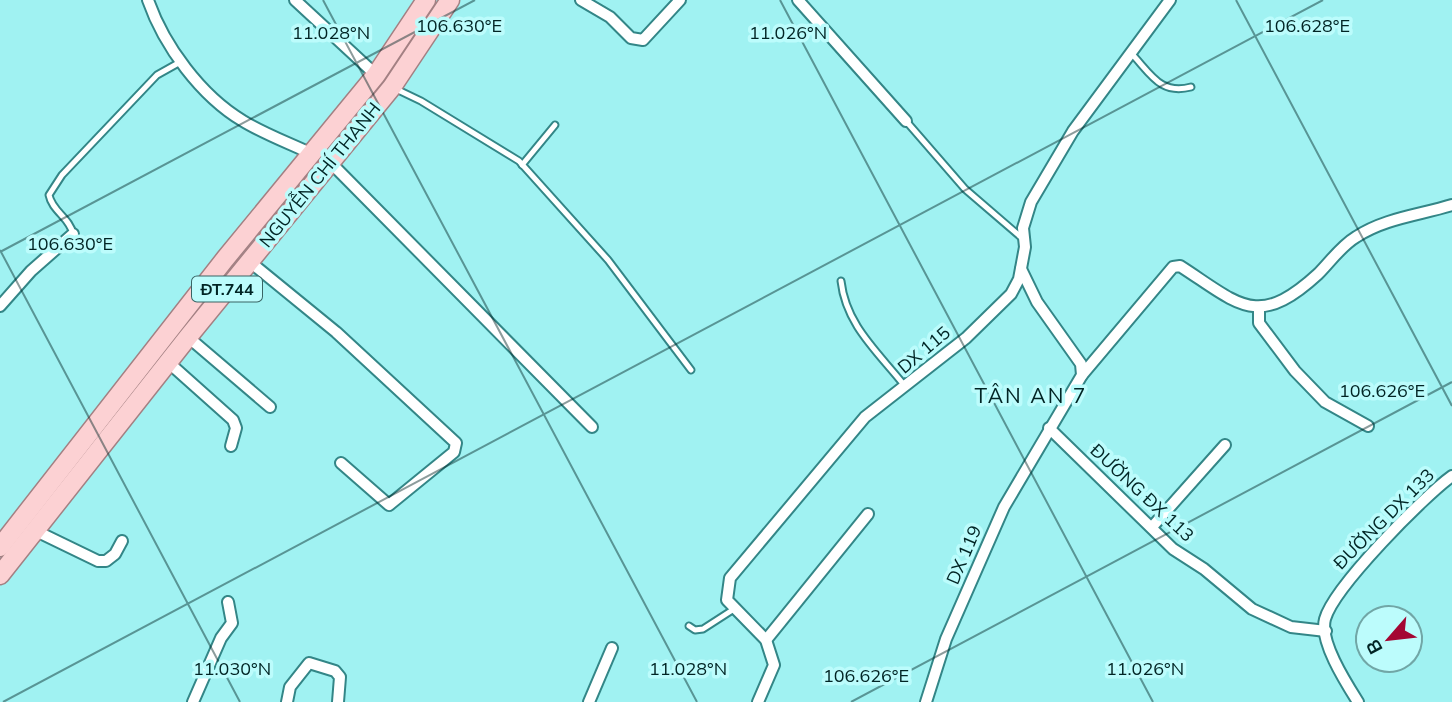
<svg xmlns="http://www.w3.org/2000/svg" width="1452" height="702" viewBox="0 0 1452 702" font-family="Mulish,sans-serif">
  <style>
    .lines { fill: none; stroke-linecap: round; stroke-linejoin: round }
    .service-casing { stroke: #338687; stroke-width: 9 }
    .minor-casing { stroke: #338687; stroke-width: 14 }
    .primary-casing { stroke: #a38083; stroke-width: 21 }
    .service { stroke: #fff; stroke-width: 5 }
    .minor { stroke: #fff; stroke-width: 10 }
    .primary { stroke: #fcd1d3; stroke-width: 18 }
    .ticks { fill: none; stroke: #012424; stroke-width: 2; stroke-opacity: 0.45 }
    .labels { text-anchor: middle; stroke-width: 7; stroke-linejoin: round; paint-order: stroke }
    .shield { fill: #bcfcfc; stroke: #396565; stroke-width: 2 }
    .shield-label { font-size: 16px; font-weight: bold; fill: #012424 }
    .street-label { font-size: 18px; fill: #012424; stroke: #bcfcfc }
    .quarter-label { font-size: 21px; letter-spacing: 2px; fill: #012424; stroke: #bcfcfc }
    .ticks-label { font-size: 18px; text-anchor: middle; fill: #012424; stroke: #bcfcfc; stroke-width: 7; stroke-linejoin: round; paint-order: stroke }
  </style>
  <rect width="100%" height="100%" fill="#a0f2f2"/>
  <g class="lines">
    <defs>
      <g id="service">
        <path d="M1131,53C1151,74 1160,95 1191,87"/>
        <polyline points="396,89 421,101 519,161 608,260 691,370"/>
        <polyline points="906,121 965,189 1022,238"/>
        <polyline points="522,165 555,125"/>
        <path d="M73,234C70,218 52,211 49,195L62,175L157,75L182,61"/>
        <path d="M841,281C846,325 877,351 904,385"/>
        <polyline points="689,626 695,630 703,629 734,609"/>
      </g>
      <g id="minor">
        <path d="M148,0C164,46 201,96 243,121C264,134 289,143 312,154"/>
        <polyline points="295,0 376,75"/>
        <polyline points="581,0 610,17 631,38 643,40 680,0"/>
        <polyline points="798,0 906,121"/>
        <polyline points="330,162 592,427"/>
        <polyline points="249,261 336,332 456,443 454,452 389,505 341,463"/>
        <polyline points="0,306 31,271 73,234"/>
        <polyline points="1259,307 1259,323 1295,371 1325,402 1368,426"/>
        <polyline points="188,337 270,407"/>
        <polyline points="168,362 233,420 236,428 231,446"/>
        <path d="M1082,375L1173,267L1180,266C1239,304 1257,330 1318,274C1330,262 1341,246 1356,237C1385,218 1420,215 1452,205"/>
        <polyline points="1049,428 1173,549 1204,569 1252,609 1291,627 1326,631"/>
        <polyline points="1152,527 1225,445"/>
        <polyline points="34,530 98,561 106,561 115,554 122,541"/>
        <polyline points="766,640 868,514"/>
        <polyline points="193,702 221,638 232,623 228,602"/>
        <polyline points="287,702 290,687 309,663 335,671 340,677 338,702"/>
        <polyline points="589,702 612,648"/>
        <polyline points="758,702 774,665 766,640 727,600 730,578 865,417 966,338 1011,294 1019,279 1025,247 1023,228 1031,202 1073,131 1170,0"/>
        <polyline points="926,702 946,639 1004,507 1082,375 1081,364 1037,302 1021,269"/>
        <path d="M1358,702C1346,683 1319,641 1325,619C1334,587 1424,496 1452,476"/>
      </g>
      <g id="primary">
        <polyline points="0,547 225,259 376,75 426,0"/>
        <polyline points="0,575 188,337 392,87 450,0"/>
      </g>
    </defs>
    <!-- service casing -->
    <use href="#service" class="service-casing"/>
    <!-- minor casing -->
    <use href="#minor" class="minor-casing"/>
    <!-- primary casing -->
    <use href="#primary" class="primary-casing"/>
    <!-- service -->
    <use href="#service" class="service"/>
    <!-- minor -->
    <use href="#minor" class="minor"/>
    <!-- primary -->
    <use href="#primary" class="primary"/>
  </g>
  <!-- ticks -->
  <path class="ticks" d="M323,0L697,702M780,0L1153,702M1236,0L1452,406M0,250L240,702M0,252L475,0M3,702L1323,0M851,702L1452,382"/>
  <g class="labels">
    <!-- shield labels -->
    <rect class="shield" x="192" y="276.5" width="70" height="25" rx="5"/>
    <g class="shield-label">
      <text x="227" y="295">ĐT.744</text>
    </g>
    <!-- street labels -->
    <g class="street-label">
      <text transform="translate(320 175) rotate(-51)" y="6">NGUYỄN CHÍ THANH</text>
      <text transform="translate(924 350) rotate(-40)" y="6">DX 115</text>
      <text transform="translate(1142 493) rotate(43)" y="6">ĐƯỜNG ĐX 113</text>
      <text transform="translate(1384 519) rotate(-45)" y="6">ĐƯỜNG DX 133</text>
      <text transform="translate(964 555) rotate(-67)" y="6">DX 119</text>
    </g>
    <!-- quarter labels -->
    <g class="quarter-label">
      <text x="1031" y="403">TÂN AN 7</text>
    </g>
  </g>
  <g class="ticks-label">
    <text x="1307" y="32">106.628°E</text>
    <text x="459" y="32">106.630°E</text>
    <text x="331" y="39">11.028°N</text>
    <text x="788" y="39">11.026°N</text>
    <text x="70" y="250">106.630°E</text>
    <text x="1382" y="397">106.626°E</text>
    <text x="232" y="675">11.030°N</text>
    <text x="688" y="675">11.028°N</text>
    <text x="1145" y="675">11.026°N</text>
    <text x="866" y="682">106.626°E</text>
  </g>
  <!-- north arrow -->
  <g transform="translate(1389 639) rotate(242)"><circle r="33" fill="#bcfcfc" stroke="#71a6a6" stroke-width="2"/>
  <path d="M0-5L12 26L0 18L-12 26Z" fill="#a40633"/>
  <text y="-10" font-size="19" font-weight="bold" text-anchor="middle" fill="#012424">B</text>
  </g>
</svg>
